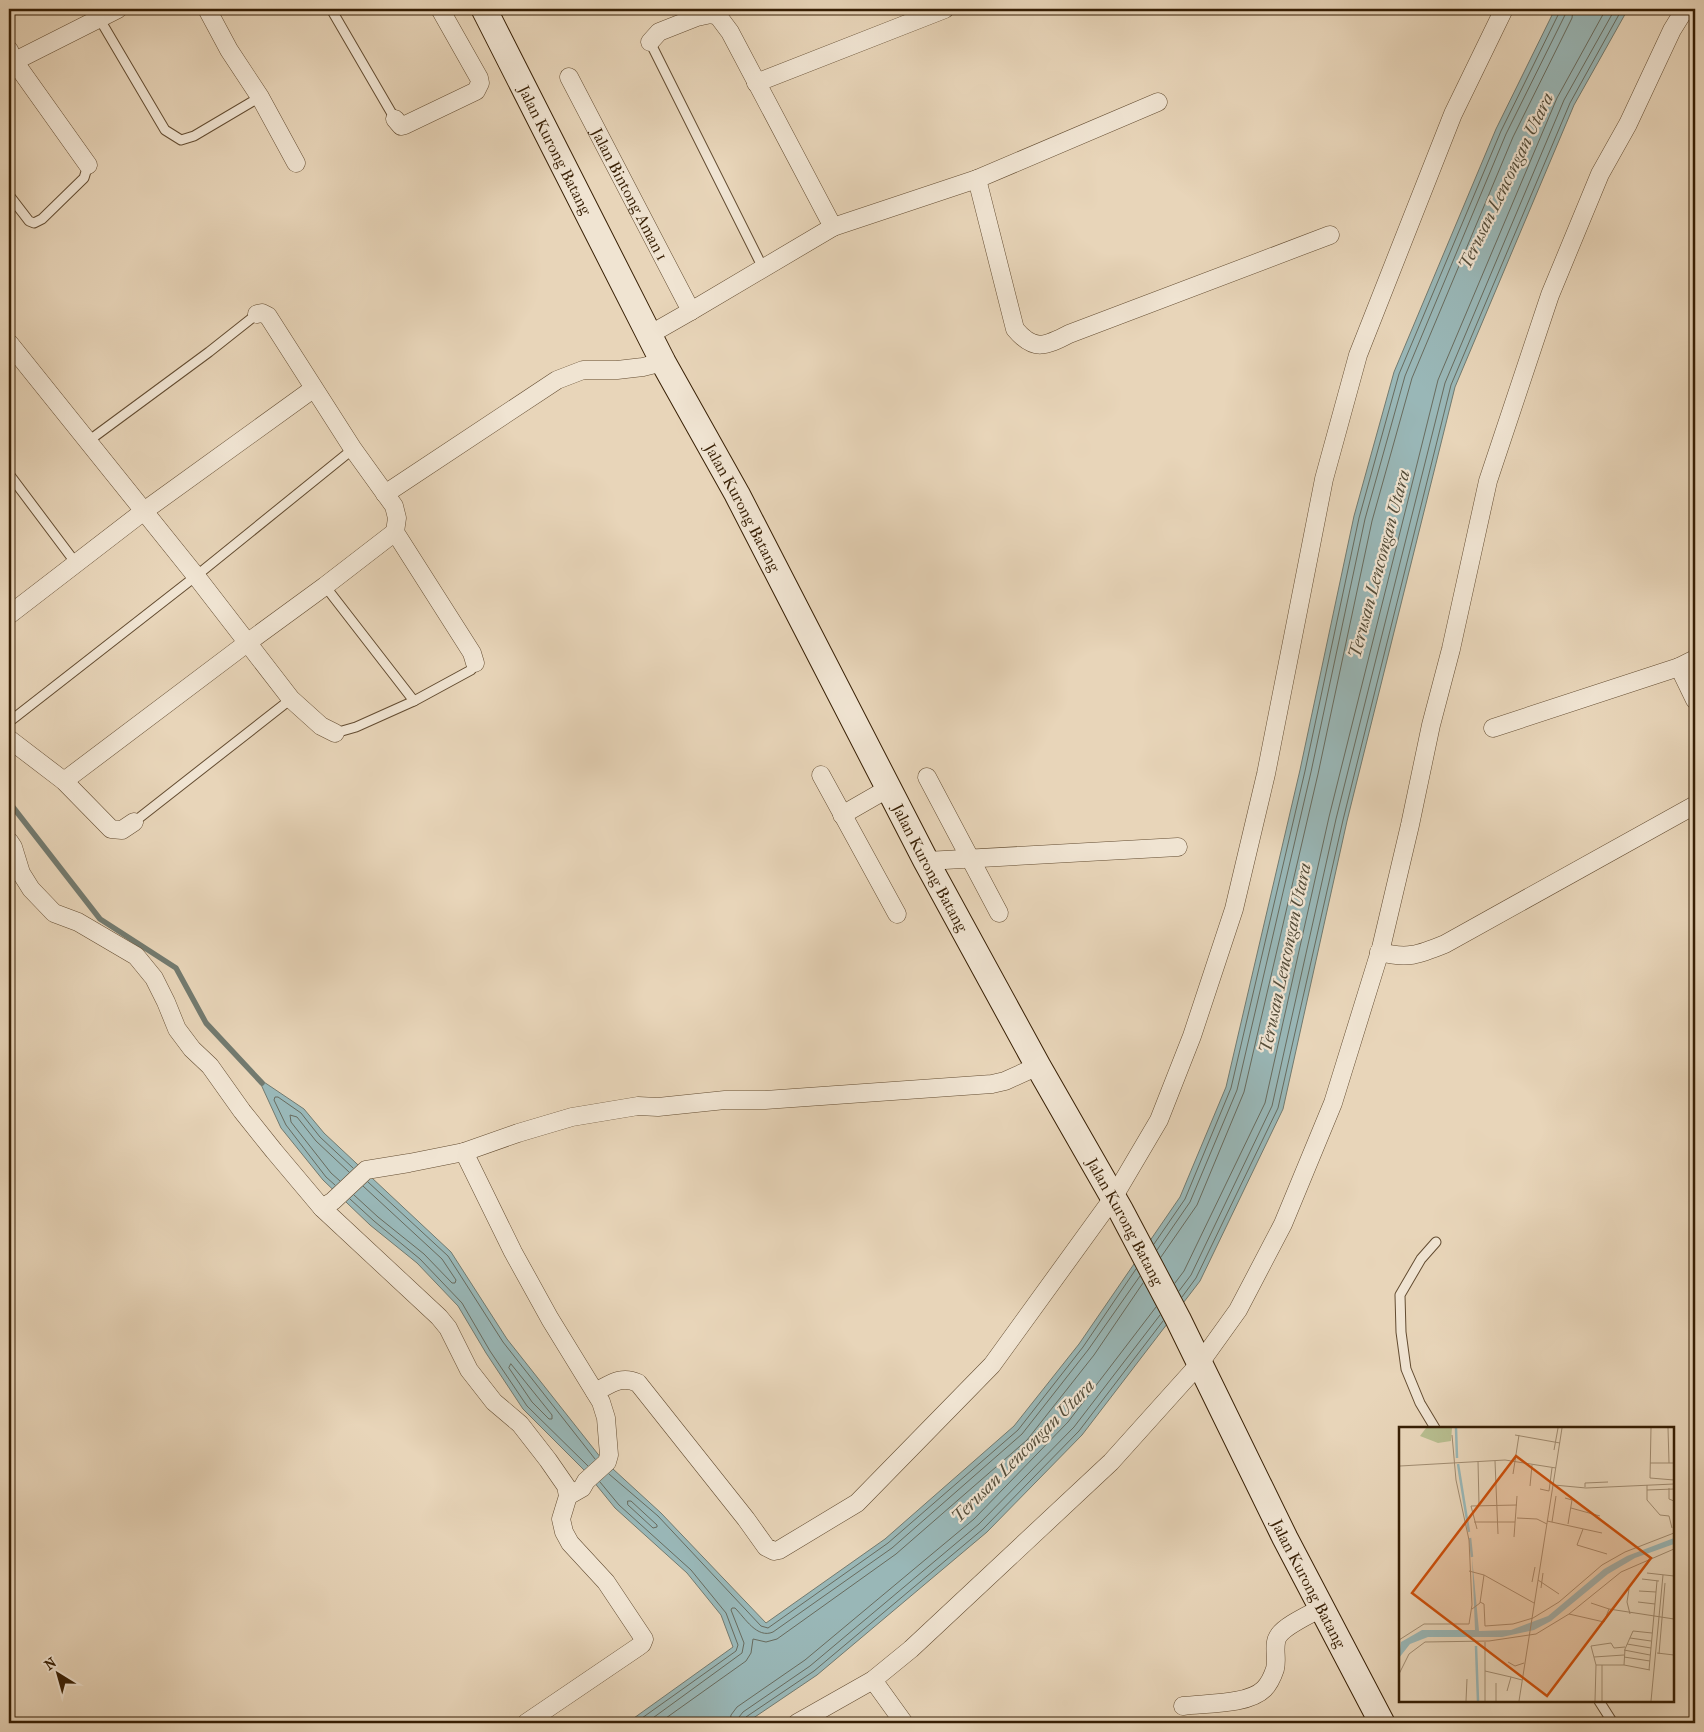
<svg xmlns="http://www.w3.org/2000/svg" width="1704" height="1732" viewBox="0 0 1704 1732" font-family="'IM FELL French Canon',serif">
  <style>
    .water { fill: #99b7b7; stroke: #727a6f }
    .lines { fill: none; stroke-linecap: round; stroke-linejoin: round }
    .shore { stroke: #686b5e; stroke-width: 1 }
    .stream { stroke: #727a6f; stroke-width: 5.5 }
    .lane-casing { stroke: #634c31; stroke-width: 11 }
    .street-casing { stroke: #634c31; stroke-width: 19 }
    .secondary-casing { stroke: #371f04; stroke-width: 27 }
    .lane { stroke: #f0e4d2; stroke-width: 9 }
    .street { stroke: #f0e4d2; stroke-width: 18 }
    .secondary { stroke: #f0e4d2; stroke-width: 25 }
    .labels { text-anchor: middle; stroke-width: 4.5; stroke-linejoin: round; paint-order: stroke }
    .street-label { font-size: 16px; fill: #371f04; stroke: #f0e4d2 }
    .water-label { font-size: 18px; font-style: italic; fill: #544d3a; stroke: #f0e4d2 }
    .inset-river { fill: none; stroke: #99b7b7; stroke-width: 2.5 }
    .inset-road { fill: none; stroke: #a18c71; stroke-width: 1 }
    .view { fill: #cd500b; fill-opacity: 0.15; stroke: #cd500b; stroke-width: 2.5 }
    .inset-edge { fill: none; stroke: #371f04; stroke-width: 2.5 }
  </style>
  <rect width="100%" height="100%" fill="#e8d5b9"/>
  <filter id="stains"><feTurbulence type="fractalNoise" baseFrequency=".004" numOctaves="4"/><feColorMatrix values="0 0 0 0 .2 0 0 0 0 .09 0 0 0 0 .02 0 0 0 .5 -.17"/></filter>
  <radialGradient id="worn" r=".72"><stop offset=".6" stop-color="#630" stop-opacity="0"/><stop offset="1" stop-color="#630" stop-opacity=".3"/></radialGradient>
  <!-- water -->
  <polygon class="water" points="1555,9 1628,9 1574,105 1455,387 1347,821 1283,1109 1200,1281 1082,1435 987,1532 817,1675 746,1723 627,1723 733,1647 721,1615 687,1573 615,1508 585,1471 523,1409 486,1353 458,1306 417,1263 370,1225 323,1180 281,1128 258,1078 304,1109 324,1133 451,1252 507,1339 601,1458 661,1513 766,1623 885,1539 1014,1426 1079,1344 1180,1197 1226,1087 1300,770 1354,516 1394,372 1496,129"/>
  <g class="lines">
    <!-- shore -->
    <g class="shore">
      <polyline points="340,1181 331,1173 291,1122 290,1115 297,1117 316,1141 349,1172"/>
      <polyline points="368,1182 448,1256 503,1342 595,1459"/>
      <polyline points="335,1185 326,1177 286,1125 274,1100 275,1097 278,1097 301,1113 320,1137 353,1168"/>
      <polyline points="354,1195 378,1217 424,1254 452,1283 455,1283 456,1280 442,1259 363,1186"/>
      <polyline points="350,1199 374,1221 420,1259 462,1303 490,1351 527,1406 588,1466"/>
      <polyline points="1154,1244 1185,1199 1231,1088 1305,771 1359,518 1399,374 1501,131 1559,13 1559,9"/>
      <polyline points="1157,1250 1190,1202 1237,1090 1311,772 1365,519 1405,376 1506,134 1565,15 1566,9"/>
      <polyline points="1161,1257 1197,1205 1244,1092 1318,774 1372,521 1412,378 1513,137 1572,18 1573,9"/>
      <polyline points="1175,1283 1184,1271 1265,1103 1329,817 1438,380 1557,98 1606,9"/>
      <polyline points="1179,1291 1191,1275 1272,1106 1336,819 1445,383 1564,100 1615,9"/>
      <polyline points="1182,1297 1196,1278 1278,1108 1343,820 1451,385 1570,103 1622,9"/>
      <polygon points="511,1364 552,1415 552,1419 549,1419 532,1402 509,1368"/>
      <polyline points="609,1474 658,1516 761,1626 768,1628 888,1543 1018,1430 1083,1347 1136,1269"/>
      <polyline points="600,1482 619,1505 691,1570 726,1613 738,1645 736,1651 635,1723"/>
      <polygon points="628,1501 631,1501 657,1525 657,1527 653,1528 628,1505"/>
      <path d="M646,1723L742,1653L744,1643L731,1610L732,1608H735C745,1618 757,1639 773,1632L892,1548L1022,1434L1088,1350L1140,1276"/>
      <polyline points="659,1723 746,1661 751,1653 753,1639 766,1642 777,1639 896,1554 1027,1440 1094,1355 1143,1283"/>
      <polyline points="730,1723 731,1715 737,1707 805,1660 974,1519 1068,1422 1156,1307"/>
      <polyline points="738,1723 739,1717 743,1712 810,1666 979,1524 1074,1427 1160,1315"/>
      <polyline points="744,1723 746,1717 814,1671 983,1529 1079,1431 1163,1321"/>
    </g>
    <!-- stream -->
    <polyline class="stream" points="9,802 100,919 176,968 206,1023 262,1083"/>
    <defs>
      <g id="lane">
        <polyline points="331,9 395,119"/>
        <polyline points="99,18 165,130 181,140 194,136 260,97"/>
        <polyline points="650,42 763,268"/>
        <polyline points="9,195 29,221 34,223 42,219 84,178 88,165"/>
        <polyline points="87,442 209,352 257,314"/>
        <polyline points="9,474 75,562"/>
        <polyline points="325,586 414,701"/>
        <polyline points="9,722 196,576 353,449"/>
        <polyline points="335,733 356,727 414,701 471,670 475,663"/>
        <polyline points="134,822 291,699"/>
        <polyline points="1435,1428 1420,1403 1406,1369 1401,1332 1400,1295 1421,1259 1436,1242"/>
        <polyline points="1599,1701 1613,1723"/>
      </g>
      <g id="street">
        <polyline points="207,9 229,50 260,97 296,163"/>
        <polyline points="650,42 659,32 697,17 711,14 718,16 730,32 833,227"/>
        <polyline points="9,50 14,61 88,165"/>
        <polyline points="9,64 118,9"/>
        <path id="s1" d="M569,77L691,311"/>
        <polyline points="756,83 945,9"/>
        <polyline points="395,119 401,126 405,125 476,91 480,83 479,78 440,9"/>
        <path d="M977,179L1015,329C1034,352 1046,346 1069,334L1330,235"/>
        <polyline points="257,314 262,313 268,316 353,449 394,506 397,518 395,532 472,653 475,663"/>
        <polyline points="649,335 691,311 833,227 977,179 1158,102"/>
        <polyline points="9,343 196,576 291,699 321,726 335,733"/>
        <polyline points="385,494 557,380 583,370 617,370 643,367 663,362"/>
        <polyline points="9,615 144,511 313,389"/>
        <polyline points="1695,659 1679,667 1695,700"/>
        <polyline points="1493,728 1679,667"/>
        <polyline points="9,739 64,781 111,829 122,830 134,822"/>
        <polyline points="821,775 897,914"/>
        <polyline points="927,777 999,913"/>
        <polyline points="64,781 247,643 325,586 395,532"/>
        <polyline points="842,815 889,788"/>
        <polyline points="9,841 13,847 21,873 31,889 54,913 78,922 136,956 154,978 166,1002 177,1029 192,1049 210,1066 242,1111 274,1151 322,1208 439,1317 448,1328 469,1370 494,1402 520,1424 548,1460 566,1486 568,1496 561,1519 564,1532 570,1543 606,1582 644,1639 642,1644 638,1647 526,1723"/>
        <polyline points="926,861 1178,847"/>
        <path d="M1379,952C1408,959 1418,955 1445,944L1695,805"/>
        <polyline points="322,1208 333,1201 366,1170 409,1163 464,1152"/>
        <path d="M595,1392C611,1384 621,1375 638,1383L746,1519L766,1547L774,1551L779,1550L857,1503L992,1365L1113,1198L1159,1120L1192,1036L1234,909L1266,774L1324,479L1358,355L1453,114L1504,9"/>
        <polyline points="568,1496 582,1488 586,1481 607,1462 609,1455 606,1418 601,1402 550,1319 513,1252 464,1152 518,1133 572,1117 638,1106 658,1107 725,1100 765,1100 992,1084 1005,1081 1038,1066"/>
        <polyline points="873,1680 904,1723"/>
        <path d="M1183,1706C1205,1703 1248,1705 1264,1689C1269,1684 1273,1675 1275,1669C1278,1658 1272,1644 1279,1635C1286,1625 1309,1615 1321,1608"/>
        <polyline points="797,1723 873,1680 911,1649 1111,1462 1200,1363 1238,1310 1283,1224 1333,1103 1381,948 1410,825 1431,725 1451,649 1488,481 1550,295 1600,174 1628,124 1672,30 1685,9"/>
      </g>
      <g id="secondary">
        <path id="s2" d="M484,9L663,362L737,494L926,861L1038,1066L1121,1211L1178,1319L1285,1538L1382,1723"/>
      </g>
    </defs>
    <!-- lane casing -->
    <use href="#lane" class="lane-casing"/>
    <!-- street casing -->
    <use href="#street" class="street-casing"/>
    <!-- secondary casing -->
    <use href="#secondary" class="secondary-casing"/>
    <!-- lane -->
    <use href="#lane" class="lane"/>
    <!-- street -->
    <use href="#street" class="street"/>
    <!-- secondary -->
    <use href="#secondary" class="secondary"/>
  </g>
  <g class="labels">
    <!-- street labels -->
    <g class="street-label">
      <text dy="6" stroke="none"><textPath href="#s2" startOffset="158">Jalan Kurong Batang</textPath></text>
      <text dy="6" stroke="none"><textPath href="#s1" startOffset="132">Jalan Bintong Aman 1</textPath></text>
      <text dy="6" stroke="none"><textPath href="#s2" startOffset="562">Jalan Kurong Batang</textPath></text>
      <text dy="6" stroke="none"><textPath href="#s2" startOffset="968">Jalan Kurong Batang</textPath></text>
      <text dy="6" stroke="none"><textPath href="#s2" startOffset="1372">Jalan Kurong Batang</textPath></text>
      <text dy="6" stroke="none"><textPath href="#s2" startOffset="1778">Jalan Kurong Batang</textPath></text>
    </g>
    <!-- water labels -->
    <g class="water-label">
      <text transform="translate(1506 181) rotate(-64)" y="6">Terusan Lencongan Utara</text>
      <text transform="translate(1379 564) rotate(-75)" y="6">Terusan Lencongan Utara</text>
      <text transform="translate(1285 958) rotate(-78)" y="6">Terusan Lencongan Utara</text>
      <text transform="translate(1023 1451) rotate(-45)" y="6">Terusan Lencongan Utara</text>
    </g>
  </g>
  <!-- overview -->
  <g transform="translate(1399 1427)">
    <rect width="275" height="275" fill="#e8d5b9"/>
    <path d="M27,1H53L52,14L39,16L21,9Z" fill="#b7bd8f"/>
    <path d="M275,111V117L236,131L209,147L152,194L135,203L103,210H29L11,217L0,231L2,215L23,203H76L73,130L80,204L112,203L149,189L205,142L228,129Z" fill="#99b7b7"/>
    <path class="inset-river" d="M57,1L58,31M59,37L70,105M71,111L73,130M77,219L79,274"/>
    <path class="inset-road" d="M252,1L251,51L275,53M269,1L270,36M116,8L161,16M155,23L159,1M79,34L80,78M96,34L99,107M251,36H275M1,39L106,33L157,41M114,47L120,8M155,58L187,61L275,57M248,58V73L261,88L270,89L273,101M131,59L133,38M186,60V56L209,55M270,61V72L275,74M141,62L150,64L153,41M248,63L275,62M166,71L173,73L169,97M172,81L201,89M118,91L138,92L148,97M148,94L203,106M75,95H116M153,95L157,69M78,102L72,79L118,78M184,102L178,118L208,127M115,110L118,69M70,144L85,148M248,146L275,149M243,152L260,154M139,153L160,167M133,155L136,140M142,161L144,146M230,162L228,175L231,187M240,164L257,165M81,175L85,177L86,199L114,197L134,191L160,175L203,138L226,125L275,106M239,175L256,177M192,176L210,182M73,182L81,176L85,148L135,176M170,187L205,195L210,182L275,192M231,211L252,214M0,213L25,197H70L73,178L70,113L57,53L53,8M86,215V274M228,217L252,221M225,223L251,228M258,226L275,228M260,227L266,156M195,230L225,228M225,230L251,234M109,235L116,239L125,236M197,238H225L251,243M203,238V274M225,238L226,222L234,204L253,206M250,243L258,154M86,244L112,250M0,247L10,227L26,215L90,214L137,207L170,187L222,145L275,122M97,256V274M108,264L112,250L123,253M67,274L68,252M120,274L163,1M196,274L197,238L192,219L212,216L215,221L226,220M252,274L264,148"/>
    <path class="view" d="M117,29L252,131L148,269L13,166Z"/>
    <rect width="275" height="275" class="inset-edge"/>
  </g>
  <!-- margin -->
  <rect width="1704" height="1732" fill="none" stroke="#e8d5b9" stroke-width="30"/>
  <rect x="10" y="10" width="1684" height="1712" fill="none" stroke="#371f04" stroke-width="2.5"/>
  <rect x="15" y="15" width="1674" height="1702" fill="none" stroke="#371f04"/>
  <!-- north arrow -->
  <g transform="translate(58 1674) rotate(323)" stroke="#f0e4d2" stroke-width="4" paint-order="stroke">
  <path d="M0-4L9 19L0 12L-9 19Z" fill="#371f04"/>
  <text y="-8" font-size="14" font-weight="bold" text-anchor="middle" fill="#371f04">N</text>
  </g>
  <rect width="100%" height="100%" filter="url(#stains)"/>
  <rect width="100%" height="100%" fill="url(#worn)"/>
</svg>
